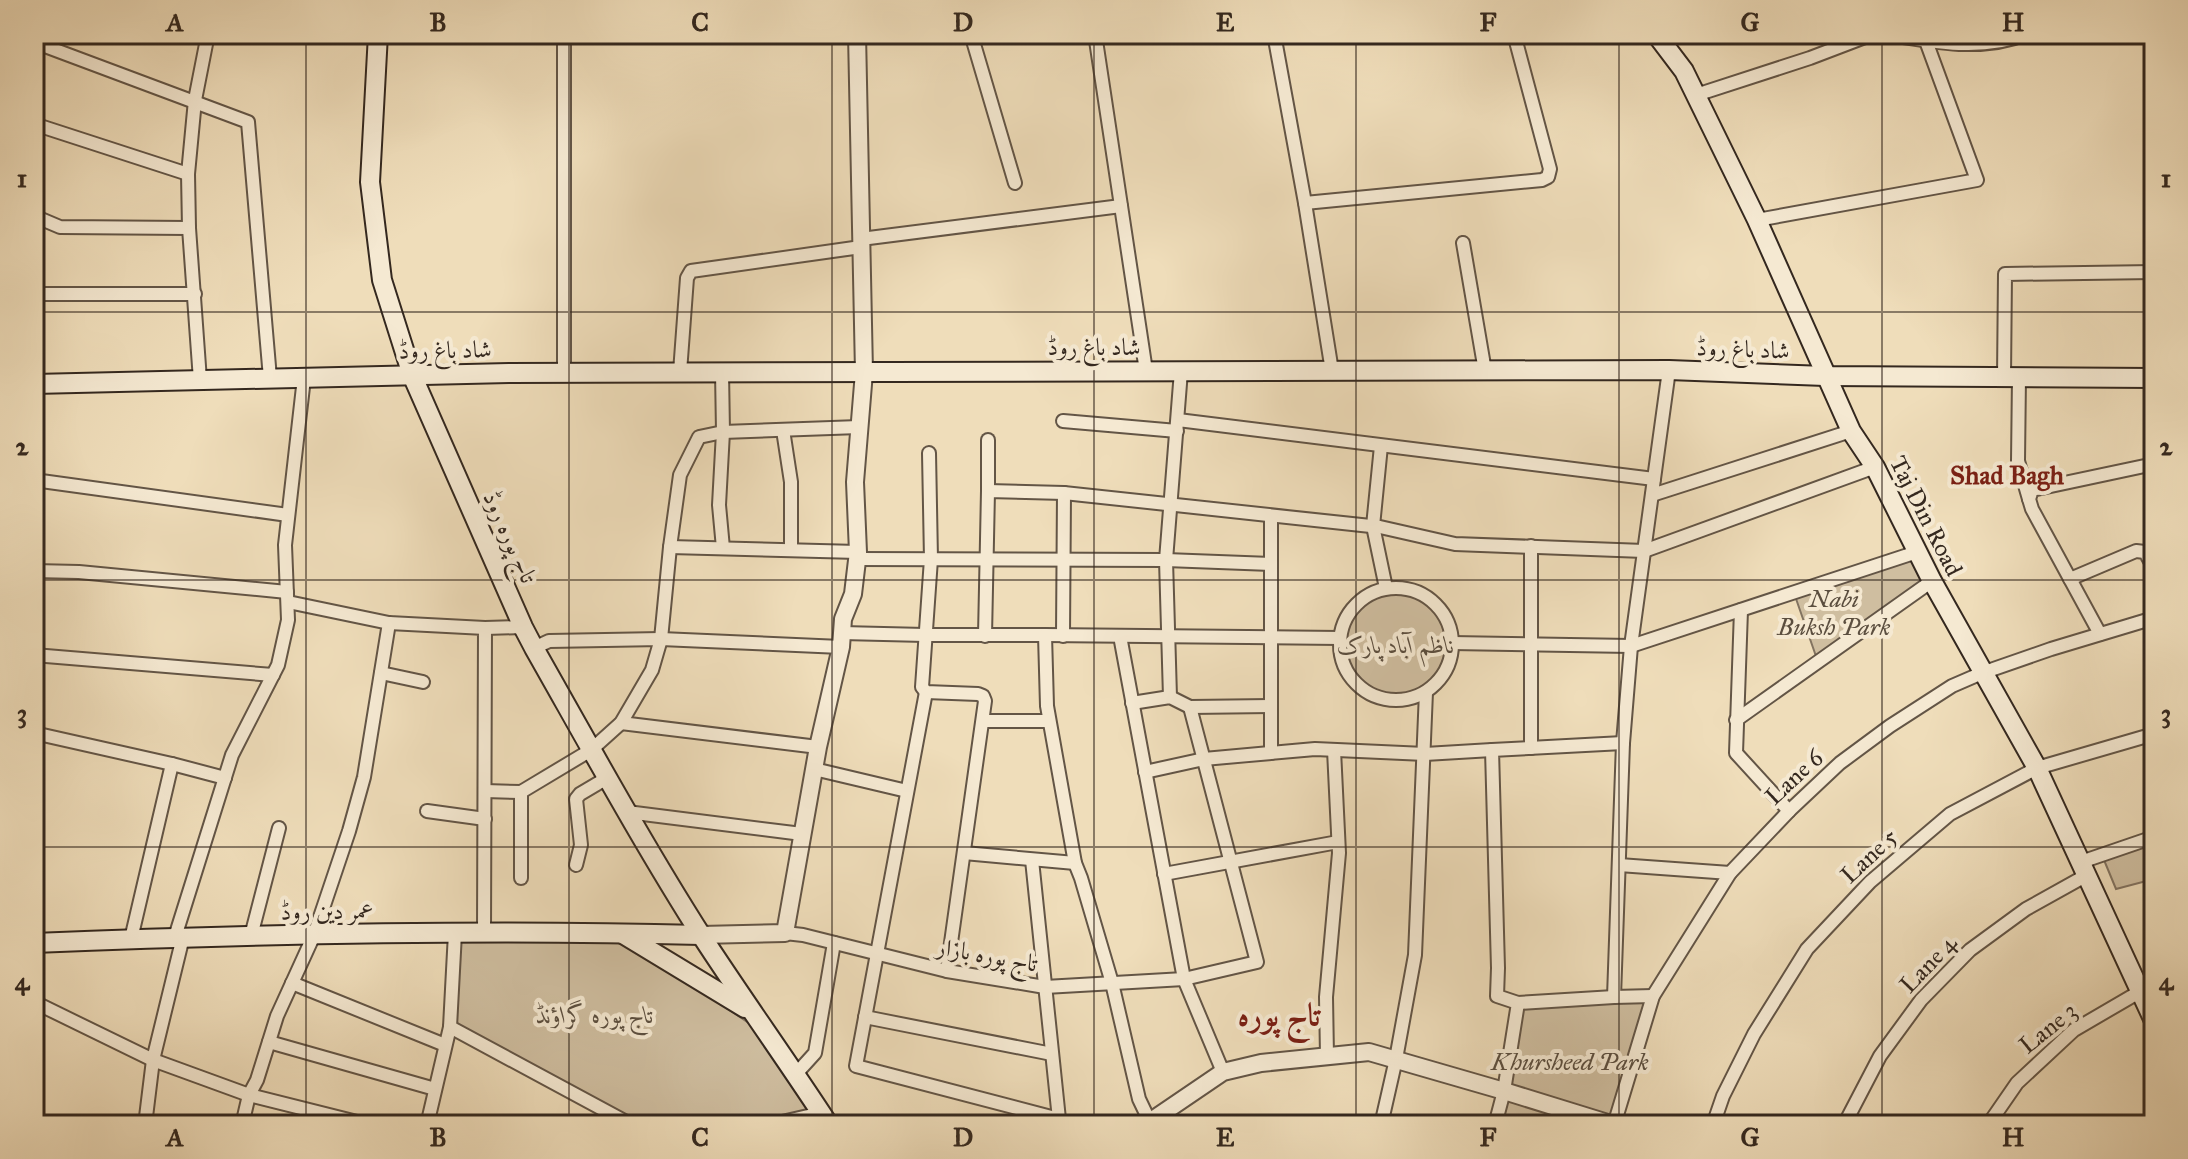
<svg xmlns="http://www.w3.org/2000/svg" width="2188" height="1159" viewBox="0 0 2188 1159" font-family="'IM FELL Great Primer',Amiri,serif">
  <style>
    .green { fill: #cfbea0; stroke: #827360; stroke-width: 2 }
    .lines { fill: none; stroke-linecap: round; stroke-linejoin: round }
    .minor-casing { stroke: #635546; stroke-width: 16 }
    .tertiary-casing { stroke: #635546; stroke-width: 20 }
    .secondary-casing { stroke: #34281f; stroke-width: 22 }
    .minor { stroke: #f5e9d2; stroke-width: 12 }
    .tertiary { stroke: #f5e9d2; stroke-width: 16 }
    .secondary { stroke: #f5e9d2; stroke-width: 18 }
    .grid { fill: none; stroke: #34281f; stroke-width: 2; stroke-opacity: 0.55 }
    .labels { text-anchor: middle; stroke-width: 8; stroke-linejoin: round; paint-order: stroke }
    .street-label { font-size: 24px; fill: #34281f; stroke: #f5e9d2 }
    .park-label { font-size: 24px; font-style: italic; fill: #5b4e3f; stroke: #f5e9d2 }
    .neighbourhood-label { font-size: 26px; font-weight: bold; fill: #7a1f14; stroke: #f5e9d2 }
    .district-label { font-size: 32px; font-weight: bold; fill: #7a1f14; stroke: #f5e9d2 }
    .neatline { fill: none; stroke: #34281f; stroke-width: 3 }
    .grid-label { font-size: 26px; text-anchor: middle; font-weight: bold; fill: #34281f }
  </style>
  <rect width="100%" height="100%" fill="#efddba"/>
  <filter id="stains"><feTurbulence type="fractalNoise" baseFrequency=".0025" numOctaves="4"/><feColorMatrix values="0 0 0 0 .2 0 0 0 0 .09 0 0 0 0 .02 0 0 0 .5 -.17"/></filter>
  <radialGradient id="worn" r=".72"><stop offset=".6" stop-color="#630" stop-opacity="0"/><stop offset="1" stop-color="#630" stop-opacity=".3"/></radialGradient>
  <!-- green -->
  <g class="green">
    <polygon points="1917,552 1932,581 1818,662 1794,593"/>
    <circle cx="1396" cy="645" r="56"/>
    <polygon points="2154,842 2154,879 2116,889 2104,860"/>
    <polygon points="455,933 619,935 765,1034 821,1113 769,1125 637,1125 450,1027"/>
    <polygon points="1653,996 1614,1125 1495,1125 1518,1003"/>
  </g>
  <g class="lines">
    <defs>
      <g id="minor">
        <polyline points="971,34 1015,183"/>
        <polyline points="1095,34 1146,371"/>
        <polyline points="1274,34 1305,203 1332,371"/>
        <path d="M1885,34C1931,42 1982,52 2026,34"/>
        <polyline points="34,42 248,122 270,378"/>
        <polyline points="1696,95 1810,58 1873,34"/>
        <polyline points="34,124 188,174"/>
        <polyline points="1305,203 1542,180 1548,177 1550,169 1514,34"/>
        <polyline points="34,216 60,227 189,228"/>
        <polyline points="1757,220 1977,180 1926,41"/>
        <polyline points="861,239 1121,206"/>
        <polyline points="1463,243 1485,371"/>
        <polyline points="34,294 195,294"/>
        <polyline points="680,372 687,278 691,271 861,247"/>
        <polyline points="722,372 723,432 719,505 723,548"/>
        <polyline points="564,373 564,34"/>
        <polyline points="2004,377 2005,274 2154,272"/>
        <polyline points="2019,377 2018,461 2029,499"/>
        <polyline points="200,380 189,228 188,174 195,100 208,34"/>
        <polyline points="1178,420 1654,479"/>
        <polyline points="1063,421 1177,431"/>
        <polyline points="783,430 791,482 791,550"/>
        <polyline points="988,440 988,491"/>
        <polyline points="1381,446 1373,526 1386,588"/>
        <polyline points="929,453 931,559 922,687 926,692 978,694 983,696 985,701 947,971"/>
        <polyline points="34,480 288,515"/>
        <polyline points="1652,495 1851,431"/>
        <polyline points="1271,517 1271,753"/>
        <polyline points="670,547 858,552"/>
        <polyline points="857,559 1166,560 1271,564"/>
        <polyline points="34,571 79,572 287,592"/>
        <polyline points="2070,579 2136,551 2145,552 2154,568"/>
        <circle cx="1396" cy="644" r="56"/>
        <polyline points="288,602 389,623 485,628 484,932"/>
        <polyline points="1741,610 1736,753 1789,811"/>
        <polyline points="485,628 523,627"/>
        <polyline points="842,633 925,635 1045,635 1340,638"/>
        <polyline points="2100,634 2032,509 2029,499 2032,490 2154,464"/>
        <polyline points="1045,635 1047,706 1075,863 1081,878 1112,983 1139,1099 1150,1122"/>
        <polyline points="985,636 988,491 1064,493 1380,527 1455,544 1644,551 1875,467"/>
        <polyline points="1063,636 1064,493"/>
        <polyline points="1120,636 1184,979 1223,1072"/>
        <polyline points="1452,643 1631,646 1917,552"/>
        <polyline points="534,648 549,641 661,639 841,647"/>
        <polyline points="34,655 273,675"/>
        <polyline points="381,673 423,682"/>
        <polyline points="926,692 856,1066 1059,1119 1064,1125"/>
        <polyline points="1170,697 1166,560 1181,371"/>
        <polyline points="1132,703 1170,697 1190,707 1271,706"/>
        <polyline points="1736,720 1932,581"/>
        <polyline points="983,721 1049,721"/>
        <polyline points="621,723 818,747"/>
        <polyline points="34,733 172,764 225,778"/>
        <polyline points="1531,748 1531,546"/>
        <polyline points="814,769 907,791"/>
        <polyline points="1145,772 1204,759 1315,749 1425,754 1492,750"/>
        <polyline points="485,791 521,792 591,750 621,723 652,670 661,639 670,547 680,475 699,437 723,432 859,427"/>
        <polyline points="521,792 521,878"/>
        <polyline points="427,811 485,819"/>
        <polyline points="627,812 802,834"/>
        <polyline points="964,853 1075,863"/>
        <polyline points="1032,860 1059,1119"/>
        <polyline points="2081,862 2154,837"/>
        <polyline points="576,865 581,845 576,799 580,794 607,778"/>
        <polyline points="1619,865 1730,873"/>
        <polyline points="1164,874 1338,842"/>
        <polyline points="785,933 803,935 947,971 1045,987 1184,979 1257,962 1190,707"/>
        <polyline points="251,936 279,828"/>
        <polyline points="175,937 232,755 278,665 288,620 285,545 304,378"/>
        <polyline points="131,939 172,764"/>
        <polyline points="292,983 445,1045"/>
        <polyline points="1653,996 1614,997 1623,743 1631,646 1669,370"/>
        <polyline points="34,1002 153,1060 249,1095 369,1125"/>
        <polyline points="1518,1003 1614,997"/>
        <polyline points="865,1017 1052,1054"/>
        <polyline points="450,1027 630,1124 637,1125"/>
        <polyline points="269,1042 435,1089"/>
        <polyline points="1327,1056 1326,997 1339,853 1334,750"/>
        <polyline points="795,1075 815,1053 834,943"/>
        <polyline points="145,1125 153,1060 183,937"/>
        <polyline points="242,1125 249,1095 257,1080 277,1016 314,935 349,831 364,777 389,623"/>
        <polyline points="427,1125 450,1027 455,933"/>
        <polyline points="769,1125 821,1113"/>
        <polyline points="1381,1125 1396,1059 1415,955 1426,692"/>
        <polyline points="1495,1125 1504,1091 1518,1003 1497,996 1498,968 1492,750 1623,743"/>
        <polyline points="1614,1125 1653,996 1730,873 1789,811 1840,763 1890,726 1952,686 1982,673 2051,649 2154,618"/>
        <polyline points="1713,1125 1723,1096 1754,1034 1807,949 1870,882 1950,814 2037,768 2154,734"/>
        <polyline points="1844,1125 1880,1056 1921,1000 1970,950 2026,909 2087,875"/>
        <polyline points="1988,1125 2017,1083 2074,1030 2141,991 2154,987"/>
      </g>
      <g id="tertiary">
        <polyline points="701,935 785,933 818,747 841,647 843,619 853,594 858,552 855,482 864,372 857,34"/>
        <polyline points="1145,1125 1223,1072 1261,1063 1369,1052 1504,1091 1614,1125"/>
      </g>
      <g id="secondary">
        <path d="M378,34L370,182L382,280L412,375L523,627L534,648C589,745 643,844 703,938C744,1001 788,1062 829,1125"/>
        <polyline points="1656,34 1684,71 1757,220 1851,431 1875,467 1932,581 2037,768 2154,1021"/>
        <polyline points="34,384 509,373 1669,370 1825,376 2154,378"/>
        <polyline points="623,934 745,1008"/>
        <path d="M34,943C256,934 479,929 701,935"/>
      </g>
    </defs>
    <!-- minor casing -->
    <use href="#minor" class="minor-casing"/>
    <!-- tertiary casing -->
    <use href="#tertiary" class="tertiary-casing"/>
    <!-- secondary casing -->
    <use href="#secondary" class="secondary-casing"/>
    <!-- minor -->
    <use href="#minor" class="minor"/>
    <!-- tertiary -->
    <use href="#tertiary" class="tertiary"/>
    <!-- secondary -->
    <use href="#secondary" class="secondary"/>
  </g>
  <!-- grid -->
  <path class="grid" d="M306,34V1125M569,34V1125M832,34V1125M1094,34V1125M1356,34V1125M1619,34V1125M1882,34V1125M34,312H2154M34,580H2154M34,847H2154"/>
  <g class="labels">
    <!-- street labels -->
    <g class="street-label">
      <text x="1094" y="355">شاد باغ روڈ</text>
      <text transform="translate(1743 349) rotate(2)" y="8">شاد باغ روڈ</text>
      <text transform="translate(445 350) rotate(-1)" y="8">شاد باغ روڈ</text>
      <text transform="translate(1926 516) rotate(63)" y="8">Taj Din Road</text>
      <text transform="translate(510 537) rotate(66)" y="8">تاج پورہ روڈ</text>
      <text transform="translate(1794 777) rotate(-43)" y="8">Lane 6</text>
      <text transform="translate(1869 856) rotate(-43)" y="8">Lane 5</text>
      <text transform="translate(327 911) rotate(-1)" y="8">عمر دین روڈ</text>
      <text transform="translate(987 955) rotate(10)" y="8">تاج پورہ بازار</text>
      <text transform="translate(1928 964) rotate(-46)" y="8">Lane 4</text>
      <text transform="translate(2048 1028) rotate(-39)" y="8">Lane 3</text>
    </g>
    <!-- park labels -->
    <g class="park-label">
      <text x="1834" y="607">Nabi<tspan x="1834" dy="28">Buksh Park</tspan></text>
      <text x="1396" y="653">ناظم آباد پارک</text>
      <text x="595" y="1023">تاج پورہ گراؤنڈ</text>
      <text x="1570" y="1070">Khursheed Park</text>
    </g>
    <!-- neighbourhood labels -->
    <g class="neighbourhood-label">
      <text x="2007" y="484">Shad Bagh</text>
    </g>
    <!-- district labels -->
    <g class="district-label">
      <text x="1279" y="1026">تاج پورہ</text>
    </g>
  </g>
  <!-- margin -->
  <rect width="2188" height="1159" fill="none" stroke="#efddba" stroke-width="88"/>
  <rect x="44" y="44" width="2100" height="1071" class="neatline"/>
  <g class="grid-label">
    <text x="175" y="31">A</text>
    <text x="438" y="31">B</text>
    <text x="700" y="31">C</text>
    <text x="963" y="31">D</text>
    <text x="1225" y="31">E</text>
    <text x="1488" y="31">F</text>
    <text x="1750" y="31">G</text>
    <text x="2013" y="31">H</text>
    <text x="22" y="187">1</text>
    <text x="2166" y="187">1</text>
    <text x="22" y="455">2</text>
    <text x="2166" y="455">2</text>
    <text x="22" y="722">3</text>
    <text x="2166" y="722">3</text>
    <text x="22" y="990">4</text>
    <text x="2166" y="990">4</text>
    <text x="175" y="1146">A</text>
    <text x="438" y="1146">B</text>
    <text x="700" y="1146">C</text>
    <text x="963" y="1146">D</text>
    <text x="1225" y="1146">E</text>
    <text x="1488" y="1146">F</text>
    <text x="1750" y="1146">G</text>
    <text x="2013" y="1146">H</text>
  </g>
  <rect width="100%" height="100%" filter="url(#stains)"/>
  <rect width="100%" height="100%" fill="url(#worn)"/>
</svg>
